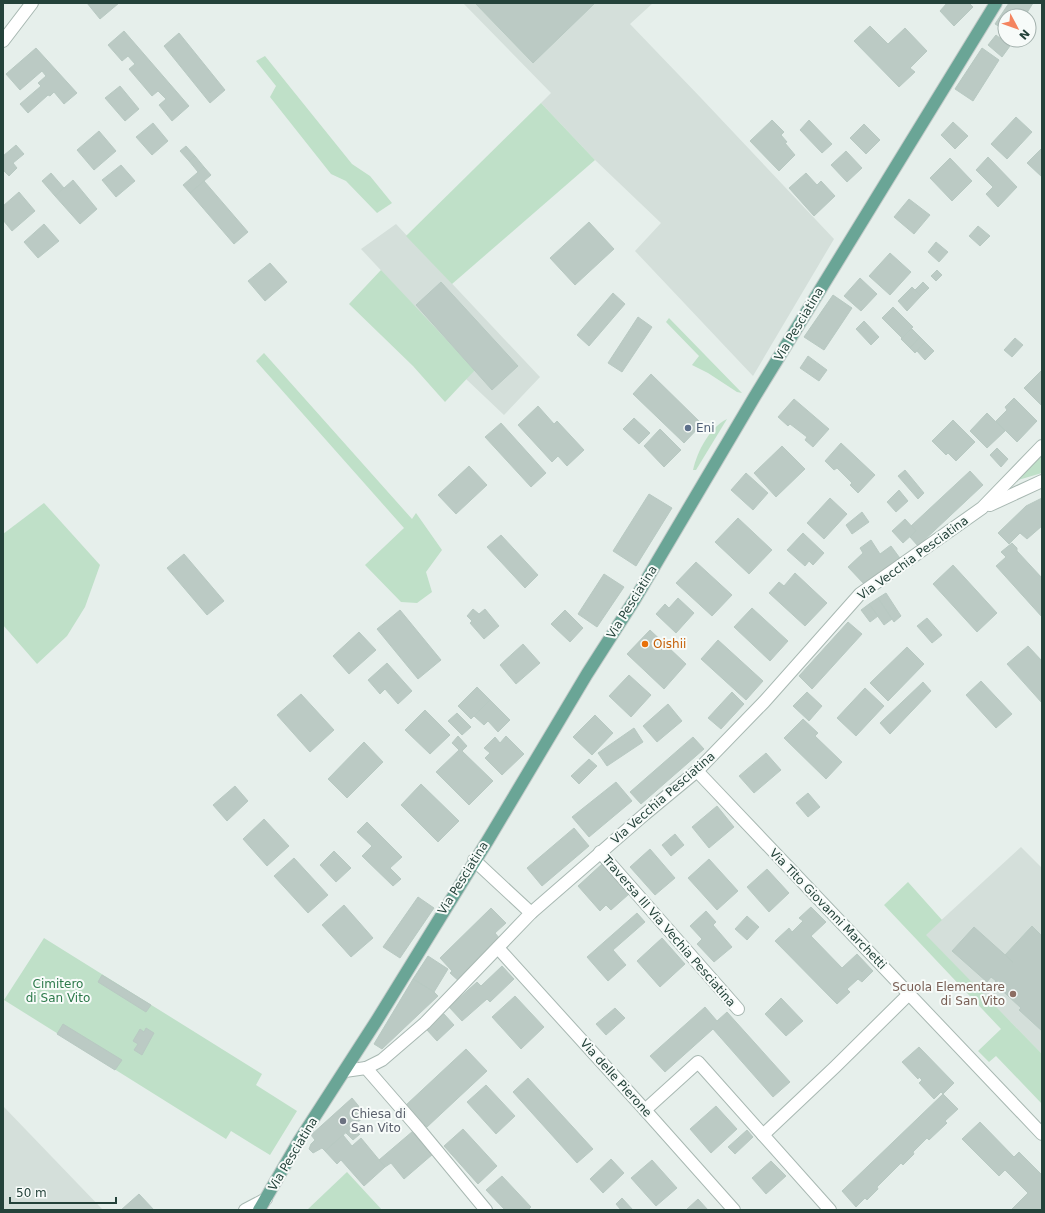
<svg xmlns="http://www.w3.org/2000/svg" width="1045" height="1213" viewBox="0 0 1045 1213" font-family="'DejaVu Sans',sans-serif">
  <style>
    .built { fill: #d4dfda }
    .green { fill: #bfe0c8 }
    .building { fill: #bbcac4; stroke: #b8c9c2 }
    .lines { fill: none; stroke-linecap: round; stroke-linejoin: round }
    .minor-casing { stroke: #a8b8b2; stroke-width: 14 }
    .major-casing { stroke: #c2cac8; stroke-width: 14 }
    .minor { stroke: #fff; stroke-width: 12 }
    .major { stroke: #6aa596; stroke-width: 12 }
    .service-dot { fill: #5c6f8a; stroke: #f7fbf9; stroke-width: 1.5 }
    .food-dot { fill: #e8710a; stroke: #f7fbf9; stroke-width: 1.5 }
    .education-dot { fill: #8d6e63; stroke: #f7fbf9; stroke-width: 1.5 }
    .worship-dot { fill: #6b7280; stroke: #f7fbf9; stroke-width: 1.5 }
    .labels { text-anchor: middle; stroke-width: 4; stroke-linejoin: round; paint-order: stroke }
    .street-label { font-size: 12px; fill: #24423a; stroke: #f7fbf9 }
    .service-label { font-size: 12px; fill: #4e5e75; stroke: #f7fbf9; text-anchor: start }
    .food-label { font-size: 12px; fill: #c56008; stroke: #f7fbf9; text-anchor: start }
    .park-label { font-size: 12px; fill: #2d7a4b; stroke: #f7fbf9 }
    .education-label { font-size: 12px; fill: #785e54; stroke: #f7fbf9; text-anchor: end }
    .worship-label { font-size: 12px; fill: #5b616d; stroke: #f7fbf9; text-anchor: start }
  </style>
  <rect width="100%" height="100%" fill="#e6efeb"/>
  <!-- built -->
  <g class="built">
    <polygon points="463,3 653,3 630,24 701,98 834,239 753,376 635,251 661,223 595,160 541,103 551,93"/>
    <polygon points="396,224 540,377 504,415 466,379 474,370 361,249"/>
    <polygon points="1021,847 1042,868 1042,1054 925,935"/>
    <polygon points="3,1106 103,1210 3,1210"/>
  </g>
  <!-- green -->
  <g class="green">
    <polygon points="265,56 352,164 370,176 392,203 377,213 346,181 331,174 270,97 276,86 256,61"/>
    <polygon points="541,103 595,160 452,284 406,236"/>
    <polygon points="381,270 475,370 445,402 413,366 349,304"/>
    <polygon points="669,318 742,393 737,392 708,373 692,365 699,356 666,322"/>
    <polygon points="264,353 412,519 416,513 442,550 426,572 432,592 417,603 401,602 365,565 404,528 256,361"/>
    <path d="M727,419L696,470H693C697,452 709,428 727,419Z"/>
    <polygon points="1042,453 1042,473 1018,480"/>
    <polygon points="44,503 100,565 85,607 67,636 37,664 3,625 3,534"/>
    <polygon points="908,882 942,920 926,935 1042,1054 1042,1104 996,1056 989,1062 978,1051 1001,1029 884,905"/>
    <polygon points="44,938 262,1074 256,1085 297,1111 270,1155 231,1131 226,1139 4,1000"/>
    <polygon points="347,1172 382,1210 307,1210"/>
  </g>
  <!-- building -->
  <g class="building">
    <polygon points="87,3 119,3 100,19"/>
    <polygon points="475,3 595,3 533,63"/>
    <polygon points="947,3 969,3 973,7 954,26 940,11"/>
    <polygon points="1009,3 1033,3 1025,16 1005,16 1005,30 995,24"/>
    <polygon points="870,26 888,44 905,28 927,51 910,68 915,72 899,87 854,41"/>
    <polygon points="124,31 189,106 172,121 159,105 166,99 158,91 152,96 129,69 135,64 128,56 122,61 108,45"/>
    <polygon points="179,33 225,90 210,103 164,46"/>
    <polygon points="996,35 1010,46 1002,57 988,45"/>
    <polygon points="36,48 77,93 64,104 54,92 50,96 48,95 28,113 20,104 41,86 38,83 46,76 42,71 20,90 6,74"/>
    <polygon points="982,48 999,60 973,101 955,89"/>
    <polygon points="120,86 139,109 125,121 105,98"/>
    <polygon points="1016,117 1032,132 1007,159 991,144"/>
    <polygon points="772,120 784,132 781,135 787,142 785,143 795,155 779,171 750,141"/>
    <polygon points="809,120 832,144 822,153 800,130"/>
    <polygon points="953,122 968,136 955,149 941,135"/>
    <polygon points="153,123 168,141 152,155 136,137"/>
    <polygon points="864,124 880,140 866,154 850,138"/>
    <polygon points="99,131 116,151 94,170 77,150"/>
    <polygon points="16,145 24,154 13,163 17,168 9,176 3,170 3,156"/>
    <polygon points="186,146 195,156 189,161 180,151"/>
    <polygon points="1042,148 1042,177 1027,163"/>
    <polygon points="846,151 862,168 847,182 831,165"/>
    <polygon points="195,156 204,167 198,172 189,161"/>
    <polygon points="988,157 1017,187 998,207 986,194 993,187 976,170"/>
    <polygon points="950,158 972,181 952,201 930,178"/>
    <polygon points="121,165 135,181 116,197 102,180"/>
    <polygon points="204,167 211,175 190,193 183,185"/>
    <polygon points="51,173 64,188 55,196 42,181"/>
    <polygon points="806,173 817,185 821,181 835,196 814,216 789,188"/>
    <polygon points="73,180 97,209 80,224 55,196"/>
    <polygon points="204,181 248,232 234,244 190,193"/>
    <polygon points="19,192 35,211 12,231 3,220 3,206"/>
    <polygon points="909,199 930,215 914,234 894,217"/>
    <polygon points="589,222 614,249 575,285 550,258"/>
    <polygon points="44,224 59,241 38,258 24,242"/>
    <polygon points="978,226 990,236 980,246 969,236"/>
    <polygon points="936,242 948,252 939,262 928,252"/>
    <polygon points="890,253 911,272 890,295 869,276"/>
    <polygon points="270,263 287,282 265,301 248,281"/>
    <polygon points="937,270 942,275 936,281 931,276"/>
    <polygon points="860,278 877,294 861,311 844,296"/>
    <polygon points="441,282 518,366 492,390 416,305"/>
    <polygon points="923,282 929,288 921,296 915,290"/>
    <polygon points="912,287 921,296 907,311 898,301"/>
    <polygon points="613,293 625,304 589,346 577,335"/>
    <polygon points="833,295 852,308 824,350 804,337"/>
    <polygon points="893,307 913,327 902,338 882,318"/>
    <polygon points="638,317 652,327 622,372 608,363"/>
    <polygon points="864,321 879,337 871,345 856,329"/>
    <polygon points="912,329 920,337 910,348 901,339"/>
    <polygon points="920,337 925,342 915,353 910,348"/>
    <polygon points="1015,338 1023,345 1012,357 1004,350"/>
    <polygon points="925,342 934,351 925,360 917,351"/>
    <polygon points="808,356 827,370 819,381 800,368"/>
    <polygon points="1042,370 1042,406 1024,388"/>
    <polygon points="651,374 702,424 684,443 633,394"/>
    <polygon points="1014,398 1037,421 1017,442 996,421 1007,410 1005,407"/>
    <polygon points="794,399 829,429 813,447 805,440 807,437 790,424 788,426 778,417"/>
    <polygon points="538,406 554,424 557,421 584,450 567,466 558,456 552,462 518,425"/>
    <polygon points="987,413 1005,431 987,448 970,431"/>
    <polygon points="634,418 650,433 639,444 623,429"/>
    <polygon points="953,420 975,442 956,461 948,453 946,455 932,441"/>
    <polygon points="501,423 546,473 531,487 485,437"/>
    <polygon points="660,429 681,450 664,467 644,446"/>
    <polygon points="841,443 875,475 858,493 850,485 852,483 837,468 834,470 825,461"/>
    <polygon points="782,446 805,469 776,497 754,473"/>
    <polygon points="997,448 1008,459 1001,467 990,455"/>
    <polygon points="469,466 487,485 456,514 438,495"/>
    <polygon points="905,470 924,493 918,499 898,476"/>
    <polygon points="970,471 983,485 918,546 910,537 916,531 911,526"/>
    <polygon points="746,473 768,493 753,510 731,490"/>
    <polygon points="899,490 908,501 896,512 887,502"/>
    <polygon points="649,494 672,508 636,566 613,551"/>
    <polygon points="830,498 847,514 824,539 807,523"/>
    <polygon points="1042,498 1042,526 1027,539 1020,533 1009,544 998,533 1026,506"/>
    <polygon points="862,512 869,522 852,534 846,525"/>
    <polygon points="738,518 772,550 749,574 715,542"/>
    <polygon points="905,519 916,531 903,543 892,531"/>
    <polygon points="803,533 824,553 813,565 809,561 805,566 787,550"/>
    <polygon points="501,535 538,575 525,588 487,547"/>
    <polygon points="871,540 880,554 891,546 902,561 881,576 878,573 865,585 848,567 863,553 860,548"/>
    <polygon points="1012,543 1017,548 1017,551 1042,578 1042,617 996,566 1006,557 1001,552"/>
    <polygon points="184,554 224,601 207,615 167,568"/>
    <polygon points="696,562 732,595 712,616 676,583"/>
    <polygon points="953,565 997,613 977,632 933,584"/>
    <polygon points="795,573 827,603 805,626 769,593 779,582 784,586"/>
    <polygon points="604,574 624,587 597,627 578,614"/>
    <polygon points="886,593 901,616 894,622 878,598"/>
    <polygon points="678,598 694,613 676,633 656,614 665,604 669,608"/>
    <polygon points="878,598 892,619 884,625 869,604"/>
    <polygon points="869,604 878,616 870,622 861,610"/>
    <polygon points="752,608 788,641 770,661 734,627"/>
    <polygon points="473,609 479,614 485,609 499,626 484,639 470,623 472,621 467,616"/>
    <polygon points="400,610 441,660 418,679 377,629"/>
    <polygon points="565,610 583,628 570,642 551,624"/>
    <polygon points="927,618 942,635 932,643 917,626"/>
    <polygon points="848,622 862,634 812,689 799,676"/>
    <polygon points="650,630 686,664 664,689 627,654"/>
    <polygon points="359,632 376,650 349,674 333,656"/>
    <polygon points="718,640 763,681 746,700 701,659"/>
    <polygon points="523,644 540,663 516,684 500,665"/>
    <polygon points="1028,646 1042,661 1042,703 1007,664"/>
    <polygon points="907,647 924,664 888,701 870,683"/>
    <polygon points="387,663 412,691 398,704 385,689 380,694 368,680"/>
    <polygon points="629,675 651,695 631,717 609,696"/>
    <polygon points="981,681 1012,714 996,728 966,695"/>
    <polygon points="923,682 931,691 890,734 880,723"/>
    <polygon points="477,687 490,700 471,719 458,706"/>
    <polygon points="865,688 884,706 856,736 837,718"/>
    <polygon points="732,692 744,704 721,729 708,718"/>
    <polygon points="807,692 822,706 809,721 793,706"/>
    <polygon points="301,694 334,730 310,752 277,715"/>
    <polygon points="490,700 510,720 498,732 488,721 484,725 474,716"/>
    <polygon points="668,704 682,721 657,742 643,726"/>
    <polygon points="425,710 450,735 430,754 405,730"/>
    <polygon points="457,713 471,727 462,735 448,721"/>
    <polygon points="595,715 613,733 592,755 573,737"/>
    <polygon points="803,719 818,733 815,736 842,762 826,779 784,738"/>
    <polygon points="634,728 643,742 607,766 598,753"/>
    <polygon points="458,736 467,746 462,751 493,781 469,805 436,772 459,750 452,743"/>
    <polygon points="506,736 524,754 502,775 485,758 490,753 484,748 495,737 500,743"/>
    <polygon points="693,737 704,749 641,804 630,792"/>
    <polygon points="364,742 383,762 347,798 328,779"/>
    <polygon points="766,753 781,770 754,793 739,776"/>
    <polygon points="589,759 597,766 579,784 571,776"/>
    <polygon points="616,782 632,801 589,837 572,817"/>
    <polygon points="421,784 459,821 438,842 401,805"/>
    <polygon points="235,786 248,801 227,821 213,805"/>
    <polygon points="808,793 820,807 808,817 796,803"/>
    <polygon points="717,806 734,827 709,848 692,827"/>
    <polygon points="264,819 289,846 267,866 243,839"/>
    <polygon points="367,822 402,857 390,868 401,879 393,886 362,856 372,846 357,832"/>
    <polygon points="574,828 589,846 542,886 527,868"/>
    <polygon points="675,834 684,845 671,856 662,845"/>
    <polygon points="650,849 675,878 655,895 630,867"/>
    <polygon points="334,851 351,868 336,882 320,865"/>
    <polygon points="294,858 328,895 308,913 274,876"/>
    <polygon points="709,859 738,891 717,910 688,878"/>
    <polygon points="602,864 629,894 611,910 606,905 600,911 578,886"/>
    <polygon points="767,869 789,893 769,912 747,887"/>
    <polygon points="418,897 434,908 400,958 383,947"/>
    <polygon points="344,905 373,938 351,957 322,925"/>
    <polygon points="811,907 826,922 811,936 842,968 857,954 873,971 862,982 858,979 847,989 850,992 837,1004 775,941 789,928 792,932 803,921 799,918"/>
    <polygon points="491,908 506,923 495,933 500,939 461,983 450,973 452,971 440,958"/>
    <polygon points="706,911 716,922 713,925 732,947 714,962 697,944 702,939 690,926"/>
    <polygon points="637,913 645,922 613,950 626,965 608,981 587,957"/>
    <polygon points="747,916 759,927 747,940 735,929"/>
    <polygon points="1032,926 1042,936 1042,1031 1019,1010 1021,1008 994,983 996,981 991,977 987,982 952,951 974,927 1013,962 1005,955"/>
    <polygon points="662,938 685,964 660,987 637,961"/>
    <polygon points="428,956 448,969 434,992 413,979"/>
    <polygon points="502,966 514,979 490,1002 487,999 462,1021 449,1007 477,982 481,986"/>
    <polygon points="102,975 151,1005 146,1012 98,982"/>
    <polygon points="413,979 434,992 438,996 382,1049 374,1044"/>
    <polygon points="515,996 544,1027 521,1049 492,1017"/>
    <polygon points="781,998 803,1021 786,1036 765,1014"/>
    <polygon points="705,1007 717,1021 727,1012 790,1082 773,1097 713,1029 665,1072 650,1056"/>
    <polygon points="615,1008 625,1018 606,1035 596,1024"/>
    <polygon points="444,1014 454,1025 437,1041 427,1030"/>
    <polygon points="63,1024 122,1060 115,1070 57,1034"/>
    <polygon points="146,1028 154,1033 142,1055 134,1050 138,1044 133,1041 140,1029 144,1032"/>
    <polygon points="919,1047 954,1083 943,1094 941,1092 934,1099 919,1083 922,1080 919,1077 918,1079 902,1062"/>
    <polygon points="466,1049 487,1071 427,1127 406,1105"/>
    <polygon points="528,1078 593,1149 577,1163 513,1092"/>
    <polygon points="486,1085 515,1116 496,1134 467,1102"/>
    <polygon points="943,1094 958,1109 945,1121 947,1123 929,1140 927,1138 913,1152 914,1154 903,1165 901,1163 877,1187 878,1189 867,1200 865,1198 856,1207 842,1191"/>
    <polygon points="352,1098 366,1115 325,1151 322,1148 313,1153 309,1149 311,1144 315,1140 311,1135"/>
    <polygon points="716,1106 737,1129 711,1153 690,1129"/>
    <polygon points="980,1122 1014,1157 1019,1152 1042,1175 1042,1210 1011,1210 1028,1193 1005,1170 999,1176 962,1139"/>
    <polygon points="353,1126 360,1134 353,1140 346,1133"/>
    <polygon points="463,1129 497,1166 478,1184 444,1146"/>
    <polygon points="747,1130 753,1137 735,1154 728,1147"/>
    <polygon points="413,1131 433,1154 404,1179 391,1163 385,1167 379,1160"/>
    <polygon points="343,1135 352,1146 361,1138 385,1167 364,1186 341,1160 337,1164 325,1151"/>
    <polygon points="611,1159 624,1173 603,1193 590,1179"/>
    <polygon points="652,1160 677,1188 656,1206 631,1178"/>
    <polygon points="771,1161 786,1176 766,1194 752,1178"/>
    <polygon points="502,1176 531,1207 528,1210 505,1210 486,1190"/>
    <polygon points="139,1194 154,1210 121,1210"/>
    <polygon points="622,1198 633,1210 621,1210 616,1204"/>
    <polygon points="698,1199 708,1210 686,1210"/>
  </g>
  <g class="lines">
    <defs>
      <g id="minor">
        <polyline points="3,41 32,3"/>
        <polyline points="990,505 1042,481"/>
        <polyline points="697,771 1042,1134"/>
        <polyline points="600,852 738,1009"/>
        <polyline points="474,860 531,913"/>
        <polyline points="498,948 645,1110 734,1210"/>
        <polyline points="366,1068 419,1129 486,1210"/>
        <polyline points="345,1071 366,1068 382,1060 425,1023 531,913 645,814 697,771 764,702 860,594 982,508 1042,446"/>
        <polyline points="645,1110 698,1062 830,1210"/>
        <polyline points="763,1135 835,1067 909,994"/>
        <polyline points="245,1210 266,1199"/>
      </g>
      <polyline id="major" points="259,1210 299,1141 377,1020 488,840 587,674 635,599 755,396 996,3"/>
    </defs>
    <!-- minor casing -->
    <use href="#minor" class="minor-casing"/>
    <!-- major casing -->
    <use href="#major" class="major-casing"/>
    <!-- minor -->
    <use href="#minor" class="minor"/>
    <!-- major -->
    <use href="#major" class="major"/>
  </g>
  <!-- markers -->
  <circle class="service-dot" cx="688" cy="428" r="4"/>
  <circle class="food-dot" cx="645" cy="644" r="4"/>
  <circle class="education-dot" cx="1013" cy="994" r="4"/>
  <circle class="worship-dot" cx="343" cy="1121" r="4"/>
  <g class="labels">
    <!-- street labels -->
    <g class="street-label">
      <text transform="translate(799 324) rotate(-59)" y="4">Via Pesciatina</text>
      <text transform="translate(913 558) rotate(-36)" y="4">Via Vecchia Pesciatina</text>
      <text transform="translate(632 602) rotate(-58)" y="4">Via Pesciatina</text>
      <text transform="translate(663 798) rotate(-41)" y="4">Via Vecchia Pesciatina</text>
      <text transform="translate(463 878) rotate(-58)" y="4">Via Pesciatina</text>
      <text transform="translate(828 909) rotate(46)" y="4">Via Tito Giovanni Marchetti</text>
      <text transform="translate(669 931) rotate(49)" y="4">Traversa III Via Vechia Pesciatina</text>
      <text transform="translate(616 1078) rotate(48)" y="4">Via delle Pierone</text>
      <text transform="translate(293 1154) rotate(-59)" y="4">Via Pesciatina</text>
    </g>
    <!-- service labels -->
    <g class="service-label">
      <text x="696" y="432">Eni</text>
    </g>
    <!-- food labels -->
    <g class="food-label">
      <text x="653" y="648">Oishii</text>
    </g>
    <!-- park labels -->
    <g class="park-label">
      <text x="58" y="988">Cimitero<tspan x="58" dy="14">di San Vito</tspan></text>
    </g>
    <!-- education labels -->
    <g class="education-label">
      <text x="1005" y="991">Scuola Elementare<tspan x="1005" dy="14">di San Vito</tspan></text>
    </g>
    <!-- worship labels -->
    <g class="worship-label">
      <text x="351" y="1118">Chiesa di<tspan x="351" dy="14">San Vito</tspan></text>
    </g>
  </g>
  <!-- border -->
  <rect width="1045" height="1213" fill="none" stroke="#24423a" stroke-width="8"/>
  <!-- north arrow -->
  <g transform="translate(1017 28) rotate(131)"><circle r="19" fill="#f7fbf9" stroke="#a3b1ad"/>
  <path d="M0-3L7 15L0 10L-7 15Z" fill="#f4845f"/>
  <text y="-6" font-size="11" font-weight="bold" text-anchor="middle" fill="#24423a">N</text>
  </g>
  <!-- scale -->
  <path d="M10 1197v6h106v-6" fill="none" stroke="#24423a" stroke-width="2"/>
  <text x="16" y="1197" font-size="12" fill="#24423a" stroke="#f7fbf9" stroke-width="3" paint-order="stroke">50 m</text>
</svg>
